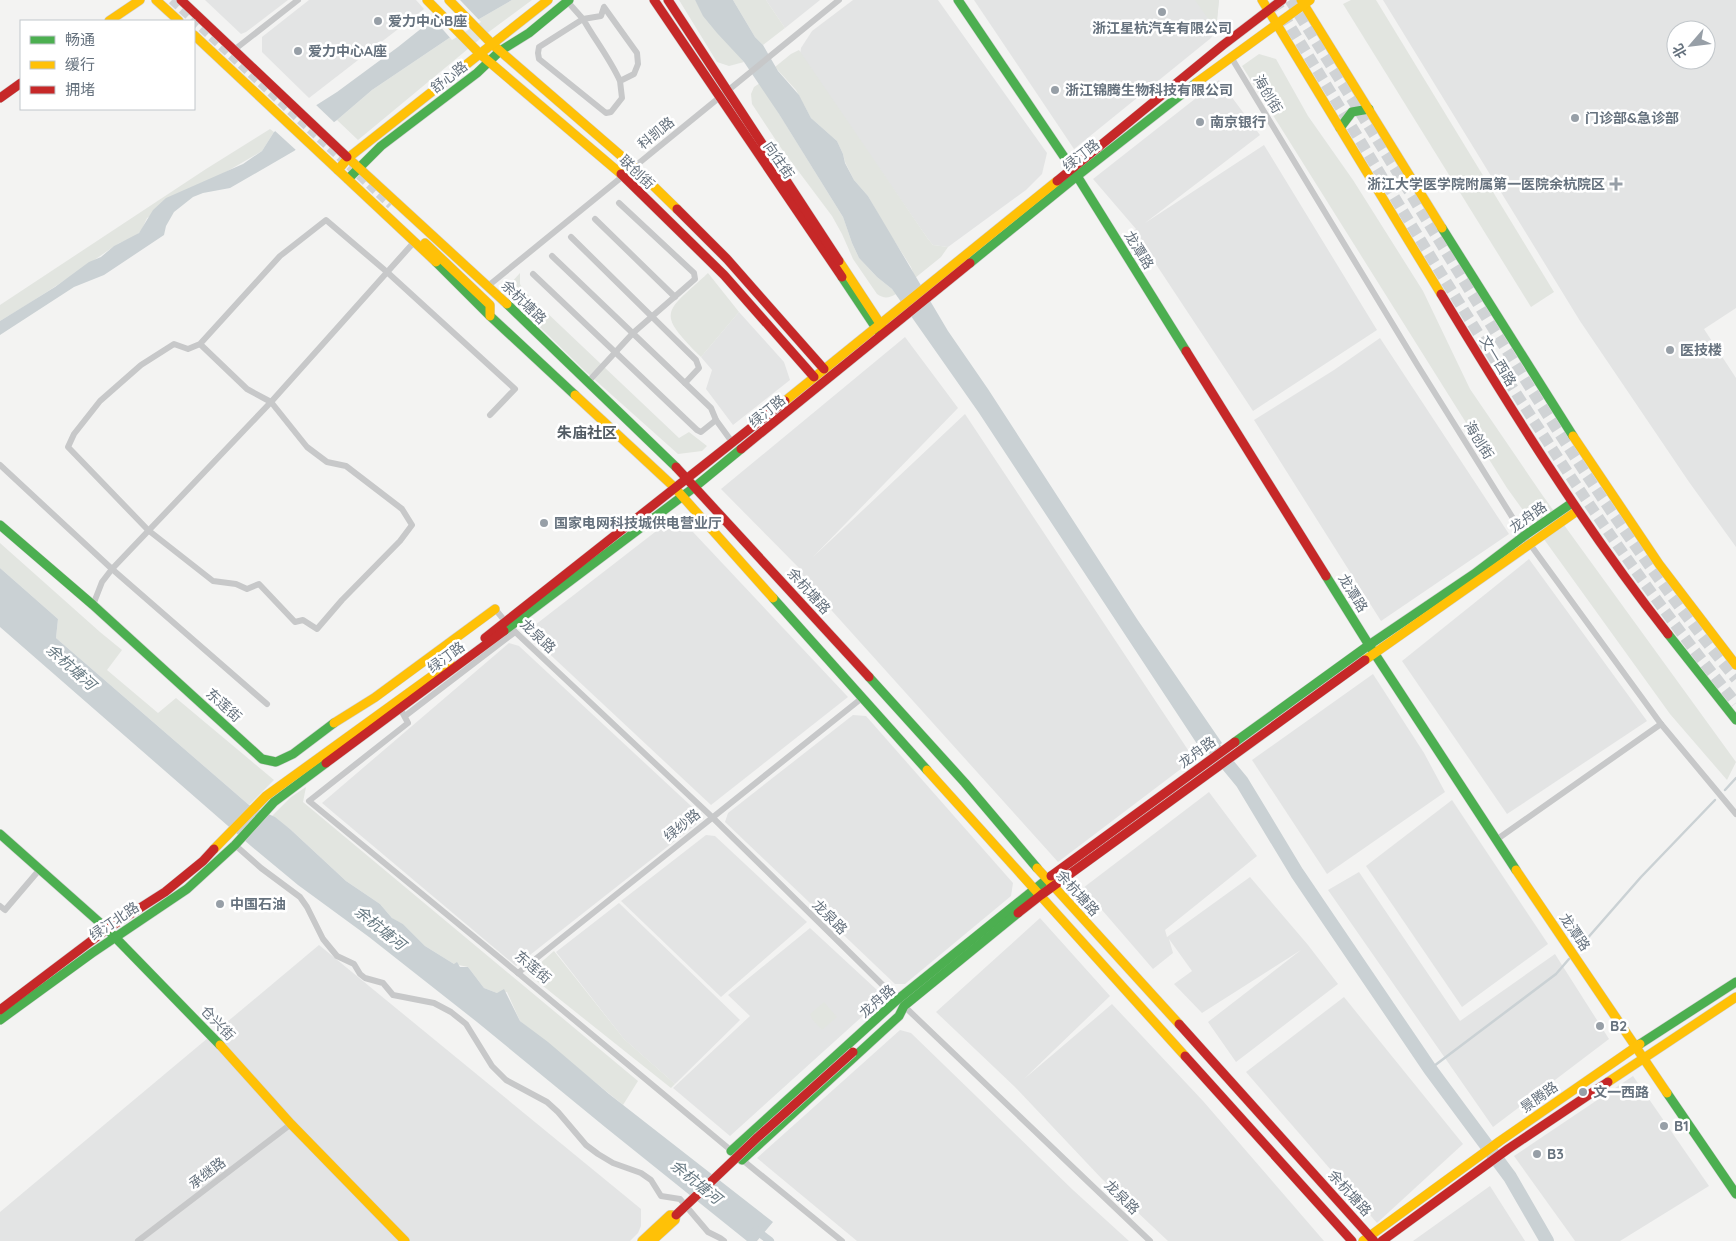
<svg xmlns="http://www.w3.org/2000/svg" width="1736" height="1241" viewBox="0 0 1736 1241" font-family="Quicksand,'Noto Sans SC',sans-serif">
  <style>
    .built { fill: #e3e4e4; fill-rule: evenodd }
    .green { fill: #e2e5e0 }
    .water { fill: #cad1d4 }
    .pier { fill: #f3f3f2 }
    .lines { fill: none; stroke-linecap: round; stroke-linejoin: round }
    .stream { stroke: #cad1d4; stroke-width: 2.5 }
    .canal { stroke: #cad1d4; stroke-width: 8 }
    .river { stroke: #cad1d4; stroke-width: 14 }
    .secondary-tunnel { stroke: #d0d3d5; stroke-width: 9; stroke-dasharray: 9 4.5; stroke-linecap: butt }
    .highway-tunnel { stroke: #d0d3d5; stroke-width: 11; stroke-dasharray: 11 5.5; stroke-linecap: butt }
    .fast-casing { stroke: #cfcfd0; stroke-width: 10 }
    .slow-casing { stroke: #cfcfd0; stroke-width: 10 }
    .jam-casing { stroke: #cfcfd0; stroke-width: 10 }
    .street { stroke: #c7c8c9; stroke-width: 6 }
    .fast { stroke: #4caf50; stroke-width: 9 }
    .slow { stroke: #ffc107; stroke-width: 9 }
    .jam { stroke: #c62828; stroke-width: 9 }
    .jam-bridge-casing { stroke: #cfcfd0; stroke-width: 10; stroke-linecap: butt }
    .jam-bridge { stroke: #c62828; stroke-width: 9 }
    .poi-dot { fill: #979fa7; stroke: #fff; stroke-width: 2 }
    .labels { text-anchor: middle; stroke-width: 5; stroke-linejoin: round; paint-order: stroke }
    .poi-label { font-size: 14px; font-weight: bold; fill: #66727e; stroke: #fff; text-anchor: start }
    .street-label { font-size: 14px; fill: #66727e; stroke: #fff }
    .neighbourhood-label { font-size: 15px; font-weight: bold; fill: #535c64; stroke: #fff }
    .water-label { font-size: 15px; font-style: italic; fill: #677982; stroke: #fff }
  </style>
  <rect width="100%" height="100%" fill="#f3f3f2"/>
  <!-- built -->
  <g class="built">
    <polygon points="205,0 288,0 246,32 241,34"/>
    <polygon points="309,0 416,0 424,9 309,98 262,52 262,37"/>
    <polygon points="766,0 820,0 785,28"/>
    <polygon points="853,0 938,0 1047,153 1042,174 1026,190 948,247 933,245 928,239 800,54 801,48 812,31"/>
    <polygon points="974,0 1219,0 1216,30 1211,38 1074,149"/>
    <path d="M1383,0H1736V308L1704,329L1736,378V547L1689,482L1580,321ZM1676,30H1706V60H1676Z"/>
    <polygon points="1219,80 1260,135 1145,223 1264,145 1377,330 1253,411 1134,231 1136,229 1093,179"/>
    <polygon points="739,312 784,362 790,380 733,425 706,389 712,370 701,357"/>
    <polygon points="905,337 958,408 813,557 965,414 1194,759 1058,862 797,572 800,569 721,489"/>
    <polygon points="1380,338 1509,534 1381,621 1254,420 1334,370"/>
    <polygon points="677,515 848,697 711,805 526,632"/>
    <polygon points="1529,559 1647,721 1507,814 1402,661"/>
    <polygon points="509,643 519,646 704,818 516,966 322,803"/>
    <polygon points="1373,674 1424,753 1445,792 1327,874 1252,760"/>
    <polygon points="853,715 866,716 1013,883 1011,896 905,984 895,984 725,822 728,813"/>
    <polygon points="1209,792 1257,856 1165,930 1167,937 1250,877 1308,945 1338,984 1236,1062 1208,1022 1301,950 1202,1013 1174,984 1192,971 1169,939 1173,953 1153,969 1083,888"/>
    <polygon points="1452,800 1548,944 1462,1007 1366,866"/>
    <polygon points="706,835 715,836 807,922 721,997 621,901"/>
    <polygon points="1359,872 1460,1021 1555,954 1609,1039 1493,1127 1328,890"/>
    <polygon points="619,903 740,1020 675,1084 624,1039 556,952"/>
    <polygon points="1040,918 1110,996 1024,1079 1112,1004 1203,1101 1324,1241 1168,1241 1102,1179 1015,1087 936,1012"/>
    <polygon points="810,928 877,990 876,1004 730,1136 673,1088 750,1016 728,995"/>
    <polygon points="319,945 641,1209 641,1226 638,1233 630,1241 0,1241 0,1212"/>
    <polygon points="1344,997 1463,1144 1377,1223 1246,1072"/>
    <polygon points="900,1030 911,1033 1073,1190 1129,1241 857,1241 757,1158"/>
    <polygon points="1633,1076 1709,1186 1620,1241 1575,1241 1514,1156"/>
    <polygon points="1490,1186 1525,1241 1413,1241"/>
  </g>
  <!-- green -->
  <g class="green">
    <polygon points="512,0 532,0 486,34 358,140 337,120 372,90 467,26"/>
    <path d="M679,0H695C709,26 726,40 744,62L729,66L717,62Z"/>
    <polygon points="733,0 766,0 785,28 763,45 755,37"/>
    <polygon points="1195,0 1219,0 1216,30"/>
    <polygon points="1351,0 1376,0 1554,292 1531,307 1343,4"/>
    <polygon points="799,50 928,239 933,245 948,247 941,257 915,278 911,267 888,231 868,196 854,180 845,162 843,154 837,141 811,118 796,90 775,67 791,54"/>
    <polygon points="1259,54 1276,59 1308,116 1353,180 1423,291 1470,389 1543,496 1736,762 1727,780 1670,714 1507,488 1242,66"/>
    <path d="M760,83L843,217L852,243L859,258L877,277L892,289L896,294C889,298 884,299 877,294L853,259L842,234L832,216L781,148L752,104L751,94L754,87Z"/>
    <path d="M270,129L274,132L262,151L147,218C145,222 143,228 140,232C133,239 121,241 113,247C76,273 39,298 0,321V305L206,169Z"/>
    <polygon points="520,273 520,284 524,291 679,438 689,432 707,446 702,451 678,454 585,371 506,294 509,285"/>
    <path d="M708,273L739,312L701,357C655,311 665,313 708,273Z"/>
    <polygon points="0,543 100,632 122,650 107,670 158,713 176,698 274,780 249,805 56,638 58,619 0,568"/>
    <polygon points="306,787 303,802 638,1081 623,1105 520,1021 507,992 497,993 484,988 468,967 454,964 425,946 403,924 393,919 380,904 346,881 290,829 272,816 291,797"/>
    <polygon points="554,951 624,1039 675,1084 671,1088 528,974"/>
    <polygon points="824,1002 837,1017 822,1030 812,1019 810,1014"/>
  </g>
  <!-- water -->
  <g class="water">
    <polygon points="457,0 512,0 467,26 372,90 337,120 294,151 230,188 203,193 193,197 174,212 166,226 164,235 104,275 74,287 0,335 0,321 55,287 89,262 101,257 114,246 139,233 153,210 166,198 243,164 262,151 274,132 337,92 398,47"/>
    <polygon points="695,0 733,0 755,37 763,45 778,71 799,95 811,118 837,141 843,154 845,163 854,180 868,196 948,331 988,389 1137,619 1222,743 1205,756 979,413 892,289 877,277 859,258 852,243 843,217 779,114 744,62 717,33 703,16"/>
    <polygon points="0,568 58,619 56,638 249,805 275,817 290,829 346,881 380,904 392,918 403,924 425,946 454,964 457,962 460,967 468,967 484,988 497,993 504,989 520,1021 548,1042 609,1094 773,1222 757,1241 747,1241 605,1127 477,1022 369,937 298,885 251,846 0,627"/>
  </g>
  <!-- pier -->
  <g class="pier">
    <polygon points="454,0 460,0 481,22 452,40 431,16"/>
    <polygon points="315,104 336,124 297,151 274,130"/>
  </g>
  <g class="lines">
    <!-- stream -->
    <g class="stream">
      <polyline points="1725,790 1736,778"/>
      <polyline points="1578,949 1641,877 1715,800"/>
      <polyline points="1430,1069 1556,974 1569,959"/>
    </g>
    <!-- canal -->
    <polyline class="canal" points="756,1230 770,1241"/>
    <!-- river -->
    <polyline class="river" points="1204,736 1242,782 1297,873 1430,1069 1510,1177 1547,1241"/>
    <!-- secondary-tunnel -->
    <polyline class="secondary-tunnel" points="172,0 391,205"/>
    <!-- highway-tunnel -->
    <g class="highway-tunnel">
      <path d="M1274,0C1422,238 1559,484 1736,703"/>
      <path d="M1290,0C1331,66 1372,131 1413,198C1514,363 1613,529 1736,679"/>
    </g>
    <defs>
      <g id="fast">
        <polyline points="958,0 1077,176 1186,351"/>
        <polyline points="1340,128 1352,112 1369,109"/>
        <polyline points="348,179 381,146 477,73 500,51 529,33 569,0"/>
        <polyline points="1442,228 1573,436"/>
        <polyline points="436,262 490,316 575,395"/>
        <polyline points="970,263 1077,176 1196,83"/>
        <polyline points="842,277 878,331"/>
        <polyline points="507,304 676,467"/>
        <polyline points="0,525 93,605 262,759 276,762 293,754 334,723"/>
        <polyline points="1326,576 1369,645 1516,870"/>
        <polyline points="773,598 927,770"/>
        <polyline points="504,631 696,486 741,449"/>
        <polyline points="1668,634 1736,720"/>
        <polyline points="869,677 965,783 1037,868"/>
        <polyline points="1235,742 1369,645 1474,574 1524,536 1572,503"/>
        <polyline points="0,834 107,929 220,1045"/>
        <polyline points="0,1020 92,953 187,889 235,845 274,802 326,763"/>
        <polyline points="1640,1044 1736,982"/>
        <polyline points="1667,1093 1736,1194"/>
        <polyline points="731,1151 897,1000 1051,876"/>
        <polyline points="742,1160 899,1016 904,1006 1018,913"/>
      </g>
      <g id="slow">
        <polyline points="156,0 179,21"/>
        <polyline points="427,0 480,54 621,174"/>
        <polyline points="449,0 492,44 634,167 677,209"/>
        <polyline points="1262,0 1441,294"/>
        <polyline points="1301,0 1442,228"/>
        <polyline points="109,21 140,0"/>
        <polyline points="194,35 436,262"/>
        <polyline points="1196,83 1310,0"/>
        <polyline points="347,157 507,304"/>
        <polyline points="338,170 348,158 548,0"/>
        <polyline points="425,243 490,305 490,316"/>
        <polyline points="839,261 883,328"/>
        <polyline points="575,395 674,487 773,598"/>
        <polyline points="785,401 1057,181"/>
        <polyline points="1573,436 1659,564 1736,665"/>
        <polyline points="1365,660 1577,511"/>
        <polyline points="334,723 374,698 495,609"/>
        <polyline points="927,770 1185,1056"/>
        <polyline points="214,849 266,796 450,663"/>
        <polyline points="1037,868 1179,1024"/>
        <polyline points="1516,870 1667,1093"/>
        <polyline points="220,1045 291,1124 405,1241"/>
        <polyline points="1608,1082 1736,997"/>
        <polyline points="642,1241 670,1215 676,1215"/>
        <polyline points="652,1241 675,1220 676,1215"/>
        <polyline points="1363,1241 1500,1141 1640,1044"/>
      </g>
      <g id="jam">
        <polyline points="181,0 347,157"/>
        <polyline points="654,0 842,277"/>
        <polyline points="668,0 839,261"/>
        <polyline points="0,98 21,83"/>
        <polyline points="621,174 724,275 814,377"/>
        <polyline points="1057,181 1223,45 1282,0"/>
        <polyline points="677,209 727,259 824,369"/>
        <path d="M1441,294C1512,411 1584,527 1668,634"/>
        <polyline points="1186,351 1326,576"/>
        <polyline points="741,449 970,263"/>
        <polyline points="676,467 869,677"/>
        <polyline points="485,638 785,401"/>
        <polyline points="326,763 504,631"/>
        <polyline points="1051,876 1235,742"/>
        <polyline points="1018,913 1041,895 1365,660"/>
        <polyline points="0,1010 107,929 165,892 203,861 214,849"/>
        <polyline points="1179,1024 1374,1241"/>
        <polyline points="1185,1056 1352,1241"/>
        <polyline points="1382,1241 1508,1149 1608,1082"/>
      </g>
    </defs>
    <!-- fast casing -->
    <use href="#fast" class="fast-casing"/>
    <!-- slow casing -->
    <use href="#slow" class="slow-casing"/>
    <!-- jam casing -->
    <use href="#jam" class="jam-casing"/>
    <!-- street -->
    <g class="street">
      <path d="M567,1L583,19L539,47L538,53L539,59L606,113L611,112L622,98L620,81L634,74L638,64L637,53L604,7L601,16L583,19C595,40 610,59 620,81"/>
      <polyline points="234,50 298,0"/>
      <polyline points="1231,57 1418,366 1524,536 1661,724 1736,814"/>
      <polyline points="595,219 675,297"/>
      <polyline points="571,237 696,360 699,368 685,383"/>
      <polyline points="552,256 711,408 716,420 732,442"/>
      <polyline points="533,274 697,430 701,432 716,420"/>
      <polyline points="488,286 839,0"/>
      <polyline points="200,344 188,349 174,344 141,365 100,401 74,434 68,447 148,530 213,581 236,584 247,589 259,584 295,622 303,620 317,629 342,600 400,541 412,525 402,509 346,466 327,462 307,447 271,402 247,389 200,344 280,256 326,220 387,272 515,389 490,415"/>
      <polyline points="587,383 633,333 695,279 694,273 619,203"/>
      <polyline points="0,465 112,569 267,704"/>
      <polyline points="93,605 102,582 112,569 271,402 415,241"/>
      <polyline points="495,609 510,627 712,817 904,1006 1150,1241"/>
      <polyline points="400,708 408,723 309,801 518,973 733,1152"/>
      <polyline points="405,716 515,632"/>
      <polyline points="1496,840 1661,724"/>
      <polyline points="235,845 261,868 300,897 307,907 323,939 337,956 354,964 360,974 365,978 383,983 393,995 434,1003 451,1012 466,1024 492,1066 506,1080 547,1102 558,1112 586,1145 598,1154 613,1163 641,1173 651,1180 661,1196 680,1199 708,1232 720,1238 724,1241"/>
      <polyline points="0,906 5,910 40,869"/>
      <polyline points="518,973 862,698"/>
      <polyline points="740,1158 842,1241"/>
      <polyline points="138,1241 291,1124"/>
    </g>
    <!-- fast -->
    <use href="#fast" class="fast"/>
    <!-- slow -->
    <use href="#slow" class="slow"/>
    <!-- jam -->
    <use href="#jam" class="jam"/>
    <defs>
      <polyline id="jam-bridge" points="676,1215 758,1137 853,1052"/>
    </defs>
    <!-- jam-bridge casing -->
    <use href="#jam-bridge" class="jam-bridge-casing"/>
    <!-- jam-bridge -->
    <use href="#jam-bridge" class="jam-bridge"/>
  </g>
  <!-- markers -->
  <g class="poi-dot">
    <circle cx="1162" cy="12" r="5"/>
    <circle cx="378" cy="21" r="5"/>
    <circle cx="298" cy="51" r="5"/>
    <circle cx="1055" cy="90" r="5"/>
    <circle cx="1575" cy="118" r="5"/>
    <circle cx="1200" cy="122" r="5"/>
    <path d="M1613.5 176.5h5v5h5v5h-5v5h-5v-5h-5v-5h5z"/>
    <circle cx="1670" cy="350" r="5"/>
    <circle cx="544" cy="523" r="5"/>
    <circle cx="220" cy="904" r="5"/>
    <circle cx="1600" cy="1026" r="5"/>
    <circle cx="1583" cy="1092" r="5"/>
    <circle cx="1664" cy="1126" r="5"/>
    <circle cx="1537" cy="1154" r="5"/>
  </g>
  <g class="labels">
    <!-- poi labels -->
    <g class="poi-label">
      <text x="388" y="26">爱力中心B座</text>
      <text x="1162" y="33" text-anchor="middle">浙江星杭汽车有限公司</text>
      <text x="308" y="56">爱力中心A座</text>
      <text x="1065" y="95">浙江锦腾生物科技有限公司</text>
      <text x="1585" y="123">门诊部&amp;急诊部</text>
      <text x="1210" y="127">南京银行</text>
      <text x="1605" y="189" text-anchor="end">浙江大学医学院附属第一医院余杭院区</text>
      <text x="1680" y="355">医技楼</text>
      <text x="554" y="528">国家电网科技城供电营业厅</text>
      <text x="230" y="909">中国石油</text>
      <text x="1610" y="1031">B2</text>
      <text x="1593" y="1097">文一西路</text>
      <text x="1674" y="1131">B1</text>
      <text x="1547" y="1159">B3</text>
    </g>
    <!-- street labels -->
    <g class="street-label">
      <text transform="translate(449 77) rotate(-38)" y="5">舒心路</text>
      <text transform="translate(1268 94) rotate(59)" y="5">海创街</text>
      <text transform="translate(656 133) rotate(-39)" y="5">科凯路</text>
      <text transform="translate(1081 155) rotate(-38)" y="5">绿汀路</text>
      <text transform="translate(779 160) rotate(56)" y="5">向往街</text>
      <text transform="translate(637 172) rotate(43)" y="5">联创街</text>
      <text transform="translate(1139 250) rotate(58)" y="5">龙潭路</text>
      <text transform="translate(524 302) rotate(44)" y="5">余杭塘路</text>
      <text transform="translate(1498 361) rotate(59)" y="5">文一西路</text>
      <text transform="translate(767 411) rotate(-39)" y="5">绿汀路</text>
      <text transform="translate(1479 440) rotate(58)" y="5">海创街</text>
      <text transform="translate(1528 517) rotate(-35)" y="5">龙舟路</text>
      <text transform="translate(809 591) rotate(48)" y="5">余杭塘路</text>
      <text transform="translate(1353 593) rotate(58)" y="5">龙潭路</text>
      <text transform="translate(538 636) rotate(43)" y="5">龙泉路</text>
      <text transform="translate(446 657) rotate(-36)" y="5">绿汀路</text>
      <text transform="translate(224 705) rotate(42)" y="5">东莲街</text>
      <text transform="translate(1197 752) rotate(-36)" y="5">龙舟路</text>
      <text transform="translate(682 825) rotate(-39)" y="5">绿纱路</text>
      <text transform="translate(1078 893) rotate(48)" y="5">余杭塘路</text>
      <text transform="translate(830 917) rotate(45)" y="5">龙泉路</text>
      <text transform="translate(114 921) rotate(-34)" y="5">绿汀北路</text>
      <text transform="translate(1575 932) rotate(56)" y="5">龙潭路</text>
      <text transform="translate(533 967) rotate(40)" y="5">东莲街</text>
      <text transform="translate(877 1001) rotate(-41)" y="5">龙舟路</text>
      <text transform="translate(218 1023) rotate(46)" y="5">仓兴街</text>
      <text transform="translate(1539 1097) rotate(-35)" y="5">景腾路</text>
      <text transform="translate(207 1173) rotate(-37)" y="5">承继路</text>
      <text transform="translate(1350 1193) rotate(48)" y="5">余杭塘路</text>
      <text transform="translate(1122 1197) rotate(44)" y="5">龙泉路</text>
    </g>
    <!-- neighbourhood labels -->
    <g class="neighbourhood-label">
      <text x="587" y="438">朱庙社区</text>
    </g>
    <!-- water labels -->
    <g class="water-label">
      <text transform="translate(71 667) rotate(42)" y="5">余杭塘河</text>
      <text transform="translate(380 928) rotate(39)" y="5">余杭塘河</text>
      <text transform="translate(696 1182) rotate(39)" y="5">余杭塘河</text>
    </g>
  </g>
  <!-- legend -->
  <rect x="20" y="20" width="175" height="90" fill="#ffffff" stroke="#c2c7cb"/>
  <rect x="30" y="36" width="25" height="8" fill="#4caf50" stroke="#c2c7cb"/>
  <text x="65" y="45" font-size="15" fill="#66727e">畅通</text>
  <rect x="30" y="61" width="25" height="8" fill="#ffc107" stroke="#c2c7cb"/>
  <text x="65" y="70" font-size="15" fill="#66727e">缓行</text>
  <rect x="30" y="86" width="25" height="8" fill="#c62828" stroke="#c2c7cb"/>
  <text x="65" y="95" font-size="15" fill="#66727e">拥堵</text>
  <!-- north arrow -->
  <g transform="translate(1691 45) rotate(242)"><circle r="24" fill="#ffffff" stroke="#c2c7cb"/>
  <path d="M0-4L9 19L0 12L-9 19Z" fill="#979fa7"/>
  <text y="-8" font-size="14" font-weight="bold" text-anchor="middle" fill="#66727e">北</text>
  </g>
</svg>
